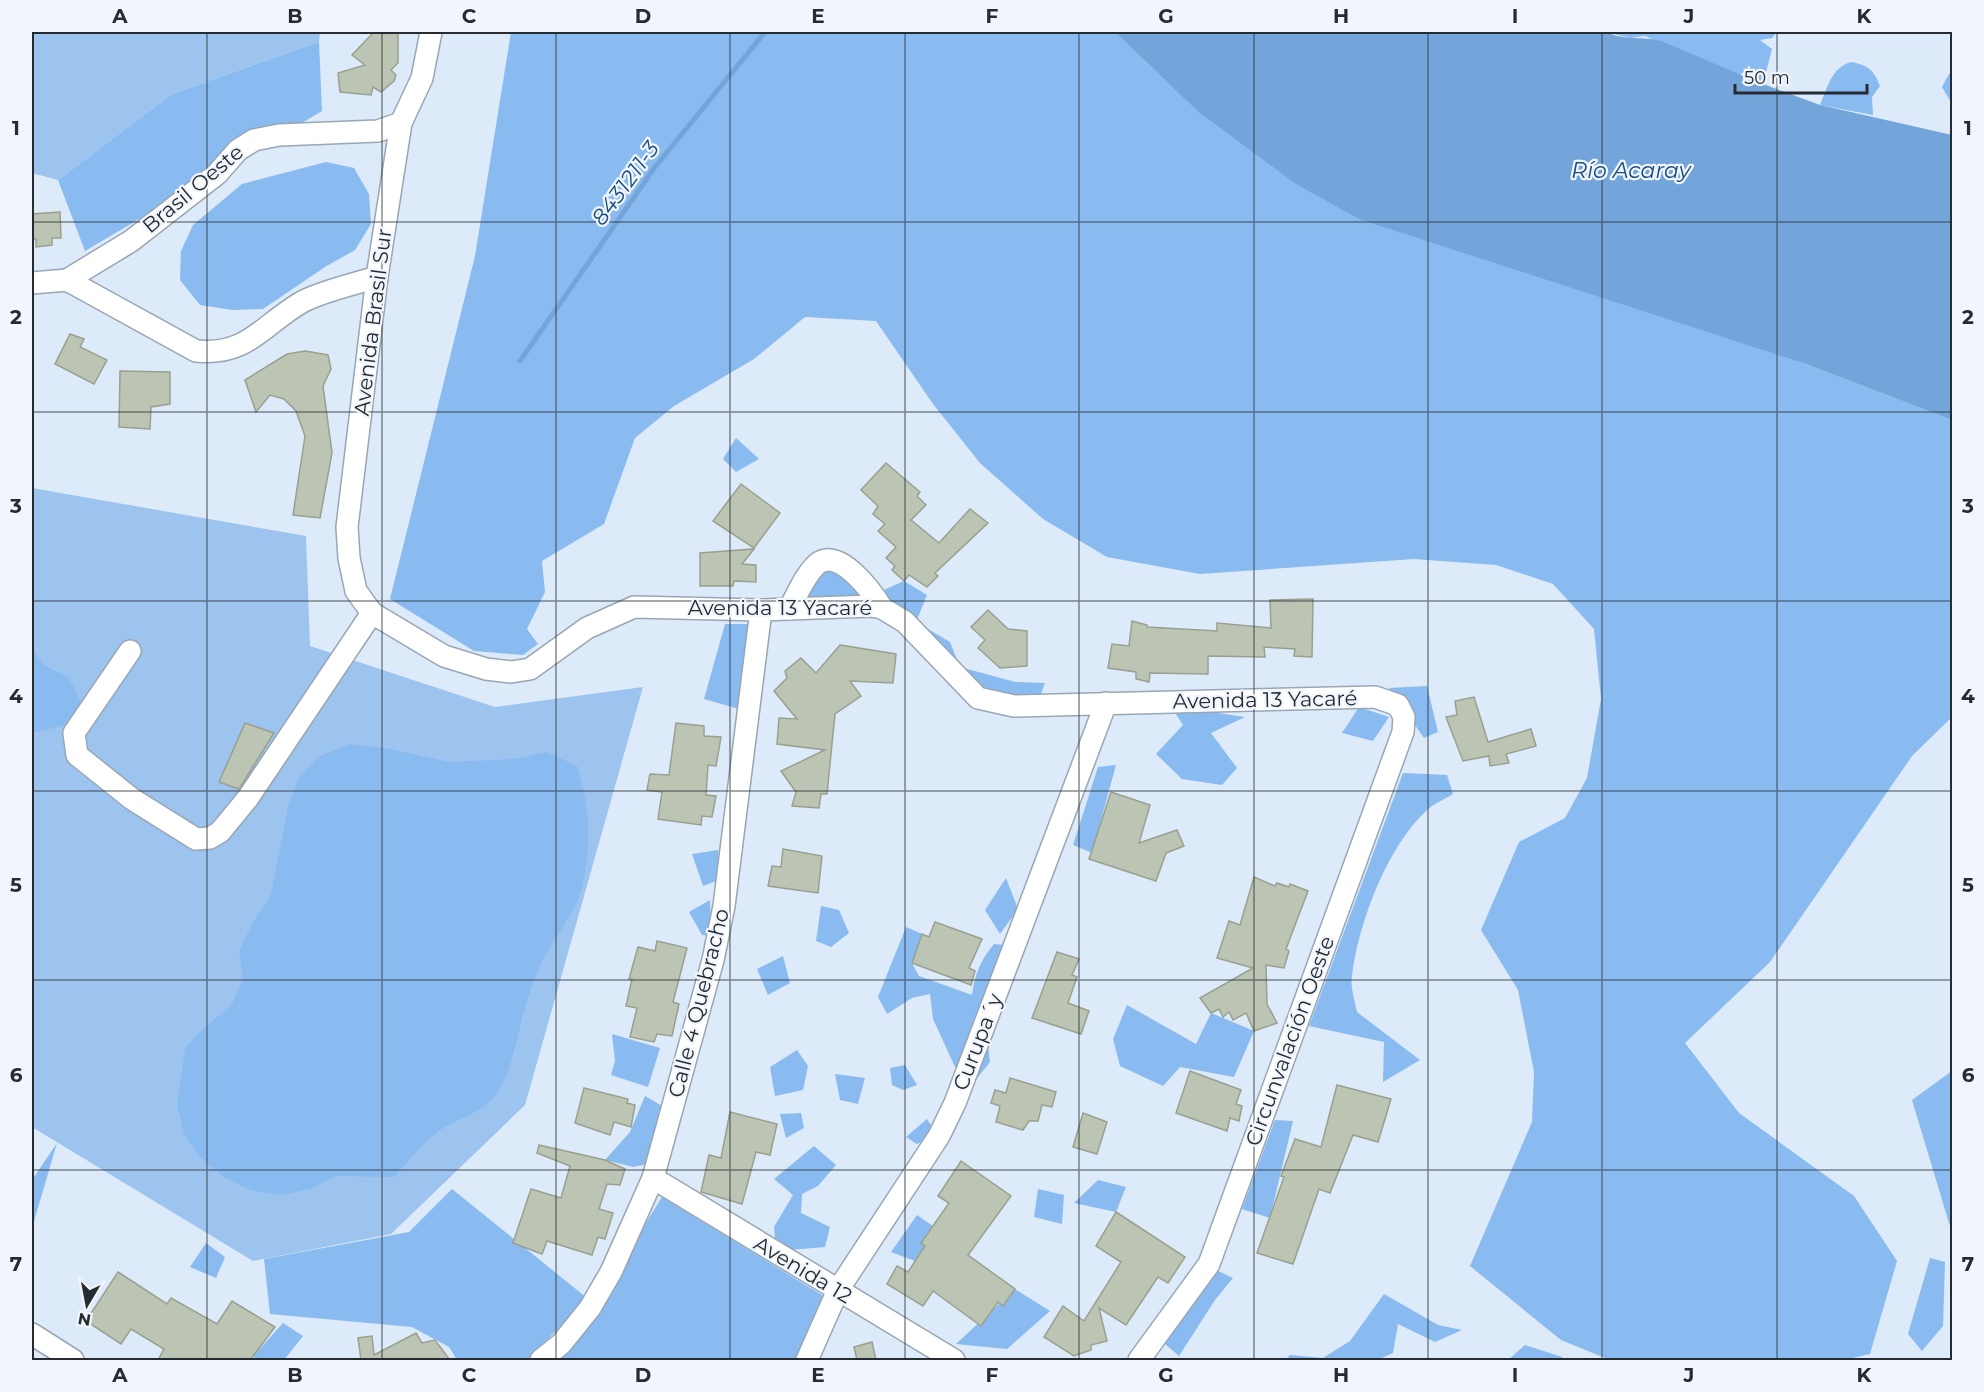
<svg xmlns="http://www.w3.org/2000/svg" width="1984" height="1392" viewBox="0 0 1984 1392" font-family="Montserrat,sans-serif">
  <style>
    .green { fill: #9cc4ef }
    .forest { fill: #89bbf1 }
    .water { fill: #74a5da }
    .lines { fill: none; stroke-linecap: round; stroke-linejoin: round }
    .stream { stroke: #74a5da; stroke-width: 5 }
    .building { fill: #bcc4b3; stroke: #99a090; stroke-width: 1.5 }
    .minor-casing { stroke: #99a6b4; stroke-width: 24 }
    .minor { stroke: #fff; stroke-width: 21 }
    .grid { fill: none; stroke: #262b31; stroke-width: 1.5; stroke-opacity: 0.55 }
    .labels { text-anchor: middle; stroke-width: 4.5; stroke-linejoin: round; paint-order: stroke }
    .street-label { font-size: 21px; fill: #262b31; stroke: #f1f6fc }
    .water-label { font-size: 22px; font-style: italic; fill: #1a4d7f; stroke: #f1f6fc }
    .neatline { fill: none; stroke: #262b31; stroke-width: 2 }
    .grid-label { font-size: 20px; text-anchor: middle; font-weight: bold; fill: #262b31 }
  </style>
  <rect width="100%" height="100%" fill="#dceaf9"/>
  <!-- green -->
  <g class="green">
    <polygon points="32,32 320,32 319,42 172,94 58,180 32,173"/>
    <polygon points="32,488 306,536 310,646 495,707 643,687 525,1105 391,1234 253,1261 32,1127"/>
  </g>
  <!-- forest -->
  <g class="forest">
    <polygon points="511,32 1115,32 1196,110 1803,363 1952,420 1952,717 1912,756 1770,962 1685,1043 1739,1113 1854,1196 1897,1261 1870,1354 1844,1360 1610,1360 1561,1340 1470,1266 1532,1122 1534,1072 1518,990 1481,930 1519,842 1565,818 1587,778 1601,699 1594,629 1553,584 1496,565 1414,559 1200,574 1107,557 1043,519 980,463 933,404 876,321 805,317 754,359 674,406 635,438 604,524 542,561 545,592 527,629 538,644 523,655 474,651 390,599 475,256"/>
    <polygon points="1607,32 1777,32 1772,38 1760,40 1772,49 1763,84 1645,36 1630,38"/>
    <polygon points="319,42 322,111 85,251 58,180 172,94"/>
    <path d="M1851,62C1868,65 1874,70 1880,86L1872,97L1873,115L1820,105C1828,87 1831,68 1851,62Z"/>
    <polygon points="1952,73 1952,104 1942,87 1949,74"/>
    <polygon points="326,162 354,168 369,194 371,224 355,250 325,267 263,309 232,310 200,305 180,280 181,251 193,225 242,184"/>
    <polygon points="736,438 759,459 736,472 723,459"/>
    <polygon points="841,564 877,593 904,581 927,595 916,622 950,642 960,667 1015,682 1045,683 1040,697 999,695 979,689 894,607 806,599 793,584"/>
    <polygon points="725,624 752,624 739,709 704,699"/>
    <polygon points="32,650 44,665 69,678 83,706 62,726 32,733"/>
    <polygon points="1427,686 1438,732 1424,738 1389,688"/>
    <polygon points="1171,706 1245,717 1211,733 1237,768 1222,785 1182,779 1156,754 1183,725"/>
    <polygon points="1359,707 1389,717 1373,741 1342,733"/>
    <path d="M350,744L385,748L450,762L515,759L547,752L577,766C590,807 592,844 582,887C575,917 552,938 540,966C532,985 524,1007 520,1027C513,1054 509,1085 486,1105C473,1116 450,1121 435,1134C420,1146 407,1163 394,1177L336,1176L310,1189L281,1195L250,1190L224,1177L201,1158L185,1137L177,1105L185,1048L206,1026L231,1006L243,979L239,951L253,922L271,895L288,807L298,780L318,757Z"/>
    <polygon points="1116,765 1092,853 1073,845 1098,767"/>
    <path d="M1403,773L1447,775L1453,794C1445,799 1433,804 1426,811C1387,847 1358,924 1352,976C1350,987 1355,1001 1357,1012L1420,1060L1383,1082L1384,1042L1309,1026Z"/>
    <polygon points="718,850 719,880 703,886 692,854"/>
    <polygon points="1006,878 1018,909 1000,934 985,910"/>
    <polygon points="710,900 711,936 702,935 689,912"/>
    <polygon points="821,906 839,910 849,933 831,947 816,941"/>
    <path d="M906,927L922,934L912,963L919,976L972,995C975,974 980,961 994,944L1006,945L983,999L990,1062L974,1082L955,1067L933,1019L930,994L912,998L887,1014L878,997Z"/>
    <polygon points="783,956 790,983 768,995 757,969"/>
    <polygon points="1127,1005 1196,1044 1211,1013 1254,1031 1234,1077 1180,1067 1163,1086 1120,1066 1113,1039"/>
    <polygon points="612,1034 660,1048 648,1087 611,1075 615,1061"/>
    <polygon points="797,1050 808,1066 803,1090 775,1096 770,1067"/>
    <polygon points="905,1065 917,1085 903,1090 892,1085 890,1068"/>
    <polygon points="1952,1071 1952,1233 1912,1100"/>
    <polygon points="835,1074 865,1078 858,1104 840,1100"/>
    <polygon points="645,1096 674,1113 653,1163 633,1167 605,1160 630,1132"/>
    <polygon points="801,1113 804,1128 786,1138 780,1114"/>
    <polygon points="927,1119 937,1134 917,1144 906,1137"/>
    <polygon points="1275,1120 1293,1121 1270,1218 1242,1209"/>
    <polygon points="57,1143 32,1228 32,1180"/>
    <polygon points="814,1146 836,1165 818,1186 802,1194 801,1213 830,1227 825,1247 776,1251 774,1227 793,1195 774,1179"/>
    <polygon points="1098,1180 1126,1187 1116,1212 1074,1203"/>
    <polygon points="452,1189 587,1298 528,1360 457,1360 449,1347 412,1327 270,1314 264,1259 409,1232"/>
    <polygon points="1038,1189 1064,1195 1062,1224 1034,1217"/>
    <polygon points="662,1197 830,1300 802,1360 544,1360 576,1335"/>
    <polygon points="917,1215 933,1226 921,1243 931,1251 926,1259 915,1261 891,1252"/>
    <polygon points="206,1243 225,1257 216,1278 190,1267"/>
    <polygon points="1930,1258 1945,1262 1943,1326 1922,1351 1908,1334"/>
    <polygon points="1212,1268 1233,1278 1215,1300 1179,1356 1164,1343"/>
    <polygon points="1015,1289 1050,1311 1007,1349 956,1344"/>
    <polygon points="1384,1294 1438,1325 1462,1330 1435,1342 1398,1324 1393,1353 1377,1360 1285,1360 1290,1355 1323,1358 1350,1341"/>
    <polygon points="283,1323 303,1336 284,1360 256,1360 253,1356"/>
    <polygon points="1525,1345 1562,1357 1563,1360 1508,1360"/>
  </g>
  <!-- water -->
  <path class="water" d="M1115,32H1607C1623,41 1644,36 1661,41L1763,84L1820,105L1952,135V420L1803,363L1359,219L1296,184L1196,110Z"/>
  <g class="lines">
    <!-- stream -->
    <polyline class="stream" points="520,361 655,167 765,32"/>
  </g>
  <!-- building -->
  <g class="building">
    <polygon points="374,32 398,32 398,63 391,70 396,75 394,81 381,92 373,87 371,95 340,92 338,73 365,65 352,55"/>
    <polygon points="60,212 61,238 52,238 52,245 36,247 36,239 32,239 32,214"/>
    <polygon points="70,334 84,339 80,347 107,360 94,384 55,364"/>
    <polygon points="305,351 328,355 331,369 323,386 332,453 320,518 293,515 305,436 296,411 284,399 270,395 256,412 245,380 287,354"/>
    <polygon points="120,371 170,372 170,404 151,407 150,429 119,427"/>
    <polygon points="886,463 920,492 917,496 926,505 911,520 939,543 970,509 988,523 935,573 938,576 927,587 909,575 904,581 892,570 895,566 886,558 896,547 878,531 885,524 873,514 878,506 861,490"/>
    <polygon points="741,484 780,513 754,548 713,521"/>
    <polygon points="754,549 742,564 756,565 756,582 734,581 733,586 700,586 700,553"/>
    <polygon points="1313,599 1312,657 1294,656 1295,649 1264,647 1265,657 1208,656 1208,674 1150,673 1149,682 1136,679 1136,672 1108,668 1112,644 1129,646 1132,621 1147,625 1147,627 1217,631 1217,623 1271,628 1270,600"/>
    <polygon points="988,610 1008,629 1027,631 1027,666 1000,668 978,648 985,640 971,627"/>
    <polygon points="840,645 896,654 893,683 850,681 861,696 835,714 827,794 821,794 819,808 792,806 796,792 781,771 825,750 777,744 779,718 797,719 774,691 787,678 785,671 801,658 816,673"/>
    <polygon points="1474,697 1488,742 1531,729 1536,746 1506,754 1509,763 1490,766 1489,756 1463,761 1446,717 1457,715 1455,701"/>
    <polygon points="245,723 274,733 239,789 219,782"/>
    <polygon points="676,723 704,726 704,736 721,737 716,766 708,765 706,795 716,796 712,817 702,816 701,825 658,819 662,792 647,790 650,774 669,775"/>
    <polygon points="1111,792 1150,805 1139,843 1177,830 1184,846 1166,853 1156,881 1089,859"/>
    <polygon points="783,849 822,856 818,893 768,886 772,866 781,867"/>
    <polygon points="1254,877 1275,886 1277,883 1289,887 1290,884 1308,891 1286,949 1289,951 1284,968 1266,965 1267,1004 1277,1023 1254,1031 1246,1013 1233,1020 1229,1012 1223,1017 1219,1009 1211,1013 1200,998 1253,968 1217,958 1229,921 1240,925"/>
    <polygon points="935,922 982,939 969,968 975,971 971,985 912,963 922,934 929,937"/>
    <polygon points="657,941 687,948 673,1002 679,1004 672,1036 657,1034 654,1042 630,1037 637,1008 626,1006 632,979 629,979 638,947 655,951"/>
    <polygon points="1057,952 1079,959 1072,975 1077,977 1068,1003 1089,1011 1081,1034 1032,1018"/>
    <polygon points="1190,1071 1241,1090 1236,1104 1242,1106 1239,1121 1230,1118 1227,1131 1176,1113"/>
    <polygon points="1010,1078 1056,1092 1052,1107 1042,1105 1038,1121 1029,1121 1023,1130 996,1122 1000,1106 991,1103 995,1090 1006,1093"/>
    <polygon points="1337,1085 1391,1099 1378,1142 1353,1135 1330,1193 1319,1189 1293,1264 1257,1253 1284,1177 1281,1176 1295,1139 1321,1147"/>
    <polygon points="584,1088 628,1099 627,1103 635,1105 631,1127 614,1122 610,1135 575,1123"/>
    <polygon points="730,1112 777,1124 770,1155 756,1152 742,1204 701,1192 709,1155 721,1158"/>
    <polygon points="1083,1113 1107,1122 1097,1154 1073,1147"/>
    <polygon points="539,1145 605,1160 625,1169 620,1185 607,1184 599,1209 613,1213 605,1239 598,1237 592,1255 547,1241 542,1254 513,1243 531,1189 561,1198 570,1166 537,1153"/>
    <polygon points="961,1161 1011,1196 968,1255 1015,1289 1003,1306 998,1302 981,1326 933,1291 923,1306 887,1284 897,1266 908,1272 925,1246 921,1243 949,1203 938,1196"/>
    <polygon points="1116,1212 1185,1257 1168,1283 1158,1277 1126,1325 1099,1308 1107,1341 1091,1345 1091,1350 1074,1356 1044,1337 1063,1306 1084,1321 1121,1262 1096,1246"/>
    <polygon points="118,1272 167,1304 171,1298 217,1324 232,1301 275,1327 250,1360 158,1360 164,1349 131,1329 121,1344 86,1321"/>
    <polygon points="416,1333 422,1343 435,1340 450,1360 361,1360 358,1338 372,1336 374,1355"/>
    <polygon points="872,1342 876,1360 857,1360 854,1347"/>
  </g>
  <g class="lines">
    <defs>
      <g id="minor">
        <polyline points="431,32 422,78 401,123 377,277 347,527 349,558 356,591 372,613 444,656 486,669 511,672 530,669 587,628 634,607 761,610 871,606 882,608 905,622 978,698 1014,706 1375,697 1398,705 1404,717 1403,732 1209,1264 1139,1360"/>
        <polyline points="67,280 131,241 217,174 238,150 254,140 279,135 378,131 401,123"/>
        <path d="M32,283L67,280L196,351C248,356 262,325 302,302C322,291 355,284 377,277"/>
        <path d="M789,609C797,595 805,575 817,564C839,546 872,592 882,608"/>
        <polyline points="130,651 74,733 77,755 132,799 196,839 210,838 220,832 248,798 372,613"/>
        <polyline points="653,1178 954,1360"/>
        <polyline points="32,1334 73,1360"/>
        <polyline points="541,1360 561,1344 590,1308 611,1272 653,1178 713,960 724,906 761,610"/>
        <polyline points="807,1360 838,1290 939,1136 955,1103 1106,703"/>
      </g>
    </defs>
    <!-- minor casing -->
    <use href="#minor" class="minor-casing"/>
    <!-- minor -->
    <use href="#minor" class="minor"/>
  </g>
  <!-- grid -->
  <path class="grid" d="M207,32V1360M382,32V1360M556,32V1360M730,32V1360M905,32V1360M1079,32V1360M1254,32V1360M1428,32V1360M1602,32V1360M1777,32V1360M32,222H1952M32,412H1952M32,601H1952M32,791H1952M32,980H1952M32,1170H1952"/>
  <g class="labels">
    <!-- street labels -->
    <g class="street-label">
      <text transform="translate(193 189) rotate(-40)" y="7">Brasil Oeste</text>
      <text transform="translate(373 322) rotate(-83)" y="7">Avenida Brasil Sur</text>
      <text x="780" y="615">Avenida 13 Yacaré</text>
      <text transform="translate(1265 700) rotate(-1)" y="7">Avenida 13 Yacaré</text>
      <text transform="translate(699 1003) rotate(-76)" y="7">Calle 4 Quebracho</text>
      <text transform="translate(1290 1041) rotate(-70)" y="7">Circunvalación Oeste</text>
      <text transform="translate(978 1042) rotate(-69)" y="7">Curupa´y</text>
      <text transform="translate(803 1270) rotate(31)" y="7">Avenida 12</text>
    </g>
    <!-- water labels -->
    <g class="water-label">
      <text x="1631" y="178">Río Acaray</text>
      <text transform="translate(625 183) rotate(-54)" y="8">8431211-3</text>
    </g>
  </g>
  <!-- border -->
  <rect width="1984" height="1392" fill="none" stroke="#f1f6fc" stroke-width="66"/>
  <!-- north arrow -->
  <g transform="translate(87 1305) rotate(190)" stroke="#f1f6fc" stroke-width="4.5" paint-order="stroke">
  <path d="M0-4.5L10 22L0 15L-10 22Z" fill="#262b31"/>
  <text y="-9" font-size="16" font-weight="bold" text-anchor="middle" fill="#262b31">N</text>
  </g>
  <!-- scale -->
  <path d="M1735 84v9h132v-9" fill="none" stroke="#262b31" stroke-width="3"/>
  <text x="1744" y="84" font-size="18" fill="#262b31" stroke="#f1f6fc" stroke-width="4.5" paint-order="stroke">50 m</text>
  <rect x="33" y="33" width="1918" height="1326" class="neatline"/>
  <g class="grid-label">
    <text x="120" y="23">A</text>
    <text x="295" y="23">B</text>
    <text x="469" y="23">C</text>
    <text x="643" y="23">D</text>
    <text x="818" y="23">E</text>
    <text x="992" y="23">F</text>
    <text x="1166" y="23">G</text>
    <text x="1341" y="23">H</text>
    <text x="1515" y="23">I</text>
    <text x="1689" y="23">J</text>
    <text x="1864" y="23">K</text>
    <text x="16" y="135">1</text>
    <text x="1968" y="135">1</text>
    <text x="16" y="324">2</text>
    <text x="1968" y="324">2</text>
    <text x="16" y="513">3</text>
    <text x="1968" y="513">3</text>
    <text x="16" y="703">4</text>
    <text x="1968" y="703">4</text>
    <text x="16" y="892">5</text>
    <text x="1968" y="892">5</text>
    <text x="16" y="1082">6</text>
    <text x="1968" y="1082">6</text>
    <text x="16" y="1271">7</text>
    <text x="1968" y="1271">7</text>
    <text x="120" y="1382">A</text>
    <text x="295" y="1382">B</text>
    <text x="469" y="1382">C</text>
    <text x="643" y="1382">D</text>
    <text x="818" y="1382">E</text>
    <text x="992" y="1382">F</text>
    <text x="1166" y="1382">G</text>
    <text x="1341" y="1382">H</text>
    <text x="1515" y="1382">I</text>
    <text x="1689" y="1382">J</text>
    <text x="1864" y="1382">K</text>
  </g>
</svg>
